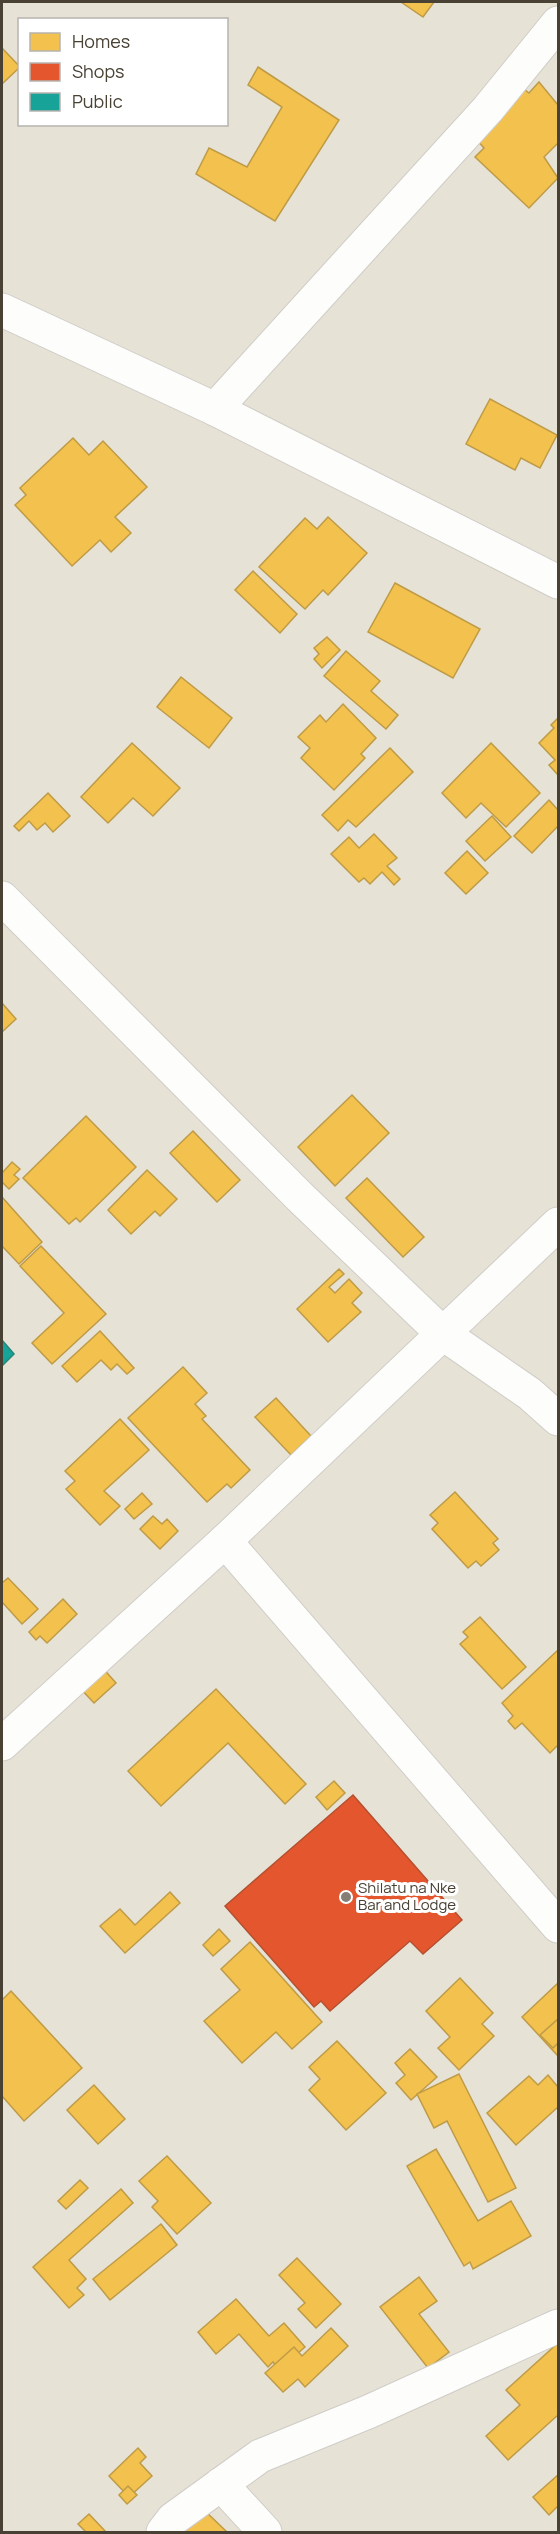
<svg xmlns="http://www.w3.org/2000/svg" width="560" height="2534" viewBox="0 0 560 2534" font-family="Manrope,sans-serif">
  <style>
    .residential { fill: #e6e2d6; fill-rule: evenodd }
    .homes { fill: #f2c14e; stroke: #bf9b46; stroke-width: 1.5 }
    .shops { fill: #e4572e; stroke: #b55030; stroke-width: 1.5 }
    .public { fill: #17a398; stroke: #26867a; stroke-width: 1.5 }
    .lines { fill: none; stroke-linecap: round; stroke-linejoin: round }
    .street-casing { stroke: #d0cdc7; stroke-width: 35 }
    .street { stroke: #fdfdfc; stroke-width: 33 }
    .poi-dot { fill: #847e74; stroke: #fff; stroke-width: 2 }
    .labels { text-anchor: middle; stroke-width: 6; stroke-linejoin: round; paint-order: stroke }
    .poi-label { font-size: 15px; fill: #484134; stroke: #fff; text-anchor: start }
  </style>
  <rect width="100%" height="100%" fill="#f2f0ea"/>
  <!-- residential -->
  <path class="residential" d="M2,2H558V2532H2ZM20,20H226V124H20Z"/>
  <!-- homes -->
  <g class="homes">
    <polygon points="401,2 434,2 423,17"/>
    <polygon points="3,49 20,67 2,84 2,50"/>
    <polygon points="258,67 339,120 275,221 196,174 209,148 247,167 282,107 248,85"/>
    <polygon points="539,82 558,105 558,143 544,157 558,178 529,208 475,157 484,148 474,137 520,86 529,93"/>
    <polygon points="490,399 557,435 540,468 521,458 515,470 466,444"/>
    <polygon points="73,438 89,455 103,441 147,487 115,517 131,533 111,552 100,540 72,566 15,505 26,495 20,488"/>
    <polygon points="328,517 367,553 328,595 323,590 305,609 259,567 305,518 317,529"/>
    <polygon points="253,571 297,614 280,633 235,590"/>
    <polygon points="395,583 480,629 453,678 368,632"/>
    <polygon points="327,637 340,650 322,668 314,659 319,654 314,648"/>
    <polygon points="346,651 380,681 371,691 398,715 386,729 324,676"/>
    <polygon points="181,677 232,718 209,748 157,707"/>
    <polygon points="343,704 376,738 361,754 365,758 334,790 301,758 310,748 298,737 320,715 326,722"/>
    <polygon points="558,718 558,775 549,765 555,760 539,743 554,728 551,725"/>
    <polygon points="132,743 180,788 153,816 133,798 108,823 81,797"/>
    <polygon points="491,743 540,793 506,827 481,803 466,818 442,793"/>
    <polygon points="390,748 413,772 356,827 348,820 338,831 322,815"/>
    <polygon points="48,793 70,816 53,832 45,823 37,830 29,821 19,831 14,826"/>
    <polygon points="549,800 558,810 558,826 532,853 514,836"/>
    <polygon points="492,816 511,837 485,861 466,841"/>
    <polygon points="374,834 397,858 387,866 400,879 394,885 382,872 370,884 364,878 359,882 331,854 349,837 359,848"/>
    <polygon points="467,851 488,873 466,894 445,873"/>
    <polygon points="2,1003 16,1019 2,1032"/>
    <polygon points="352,1095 389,1133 335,1186 298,1147"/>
    <polygon points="86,1116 136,1167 80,1222 76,1218 69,1224 23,1178"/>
    <polygon points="193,1131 240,1180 217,1202 170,1153"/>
    <polygon points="12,1162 20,1169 14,1175 19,1179 9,1189 2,1182 2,1173"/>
    <polygon points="147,1170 177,1199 160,1216 155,1211 131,1234 108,1210"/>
    <polygon points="367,1178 424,1237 403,1257 346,1198"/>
    <polygon points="2,1197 42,1242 19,1264 2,1246"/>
    <polygon points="41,1246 106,1314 52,1364 32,1343 64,1313 20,1266"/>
    <polygon points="339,1269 344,1274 329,1287 335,1293 349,1279 362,1293 352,1303 361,1312 328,1342 297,1309"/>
    <polygon points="100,1331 134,1368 127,1374 117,1364 111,1370 101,1360 77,1382 62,1366"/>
    <polygon points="183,1367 207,1393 195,1404 206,1416 202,1419 250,1470 231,1488 227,1484 207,1502 128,1418"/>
    <polygon points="276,1398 311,1436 291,1455 255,1417"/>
    <polygon points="120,1419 149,1450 104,1491 120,1506 100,1525 66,1489 75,1481 65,1471"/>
    <polygon points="455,1492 498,1539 493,1543 499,1550 481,1566 476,1561 468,1568 432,1529 438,1523 430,1515"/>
    <polygon points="142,1493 152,1504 134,1519 125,1509"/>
    <polygon points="153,1516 162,1524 167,1519 178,1531 160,1549 140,1529"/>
    <polygon points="8,1578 38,1609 22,1624 2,1602 2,1583"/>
    <polygon points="63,1599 77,1614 47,1643 40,1636 36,1640 29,1632"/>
    <polygon points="480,1617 526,1667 502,1689 460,1644 468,1637 463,1632"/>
    <polygon points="558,1650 558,1745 550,1753 522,1723 515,1729 508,1721 513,1716 502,1703"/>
    <polygon points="100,1665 116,1683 94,1703 78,1686"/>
    <polygon points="216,1689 306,1784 285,1804 228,1743 161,1806 128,1771"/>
    <polygon points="334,1781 345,1793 327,1810 316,1797"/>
    <polygon points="170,1892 180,1903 125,1953 100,1926 120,1909 135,1925"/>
    <polygon points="219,1929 230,1941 213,1956 203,1945"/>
    <polygon points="250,1942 322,2022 292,2049 276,2032 242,2063 204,2021 240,1990 221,1969"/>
    <polygon points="460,1978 493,2013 482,2024 494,2036 459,2070 438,2048 450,2037 426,2011"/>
    <polygon points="558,1983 558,2056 522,2017"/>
    <polygon points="11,1991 82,2068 24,2121 2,2096 2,2000"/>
    <polygon points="558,2019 558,2043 553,2048 540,2035"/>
    <polygon points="337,2041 386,2093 346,2130 309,2090 320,2079 309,2067"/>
    <polygon points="410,2049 437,2077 411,2100 396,2083 405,2075 395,2063"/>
    <polygon points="459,2074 516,2188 488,2202 447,2121 434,2128 417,2094"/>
    <polygon points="548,2075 558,2087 558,2107 516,2145 487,2113 529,2076 538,2085"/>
    <polygon points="94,2085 125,2119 98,2144 67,2110"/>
    <polygon points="436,2149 478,2221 511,2201 531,2236 473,2269 470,2262 464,2266 407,2166"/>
    <polygon points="167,2156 211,2203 177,2234 152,2207 158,2201 139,2181"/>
    <polygon points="80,2180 88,2188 66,2209 58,2201"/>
    <polygon points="121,2189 133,2203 69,2260 86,2279 77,2288 84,2295 69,2308 33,2267"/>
    <polygon points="161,2224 177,2245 110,2300 93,2279"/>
    <polygon points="297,2258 341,2304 316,2328 298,2309 305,2303 279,2275"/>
    <polygon points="419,2277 437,2301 419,2314 449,2352 428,2368 380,2307"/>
    <polygon points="236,2299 269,2336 284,2323 305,2347 279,2370 273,2362 268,2367 239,2334 216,2354 198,2332"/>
    <polygon points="331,2328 348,2346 305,2387 298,2379 283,2392 265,2373 294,2347 302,2356"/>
    <polygon points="558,2343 558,2415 508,2460 486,2436 520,2405 506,2390"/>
    <polygon points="138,2448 146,2457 140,2463 152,2476 129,2497 109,2476"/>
    <polygon points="558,2475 558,2506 549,2515 533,2497"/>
    <polygon points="128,2486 137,2495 127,2504 119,2495"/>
    <polygon points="203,2509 227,2532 179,2532"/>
    <polygon points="89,2514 106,2532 86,2532 78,2524"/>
  </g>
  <!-- shops -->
  <polygon class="shops" points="353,1795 462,1920 423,1954 410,1941 330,2011 321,2001 314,2007 225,1906"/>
  <!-- public -->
  <polygon class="public" points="2,1340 14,1354 2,1366"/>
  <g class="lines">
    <defs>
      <g id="street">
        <polyline points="2,310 215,409 558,582"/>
        <polyline points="215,409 488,109 558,23"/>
        <polyline points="2,898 300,1197 442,1333 530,1394 558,1419"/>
        <polyline points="225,1541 558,1926"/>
        <polyline points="2,1744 225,1541 558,1224"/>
        <polyline points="221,2484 265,2532"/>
        <polyline points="163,2532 173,2519 260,2456 368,2412 558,2326"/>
      </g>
    </defs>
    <!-- street casing -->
    <use href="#street" class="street-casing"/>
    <!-- street -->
    <use href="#street" class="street"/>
  </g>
  <!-- markers -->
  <circle class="poi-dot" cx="346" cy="1897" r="6"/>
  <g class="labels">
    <!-- poi labels -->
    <g class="poi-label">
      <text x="358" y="1893">Shilatu na Nke<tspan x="358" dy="17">Bar and Lodge</tspan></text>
    </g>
  </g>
  <!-- border -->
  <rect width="560" height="2534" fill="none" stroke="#484134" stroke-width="6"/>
  <!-- legend -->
  <rect x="18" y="18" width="210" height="108" fill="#ffffff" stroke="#b6b3ae" stroke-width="1.5"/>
  <rect x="30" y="33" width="30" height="18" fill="#f2c14e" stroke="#b6b3ae" stroke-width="1.5"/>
  <text x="72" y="48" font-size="18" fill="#484134">Homes</text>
  <rect x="30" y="63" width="30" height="18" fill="#e4572e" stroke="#b6b3ae" stroke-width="1.5"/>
  <text x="72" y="78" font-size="18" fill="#484134">Shops</text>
  <rect x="30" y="93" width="30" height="18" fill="#17a398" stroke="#b6b3ae" stroke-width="1.5"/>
  <text x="72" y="108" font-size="18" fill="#484134">Public</text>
</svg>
